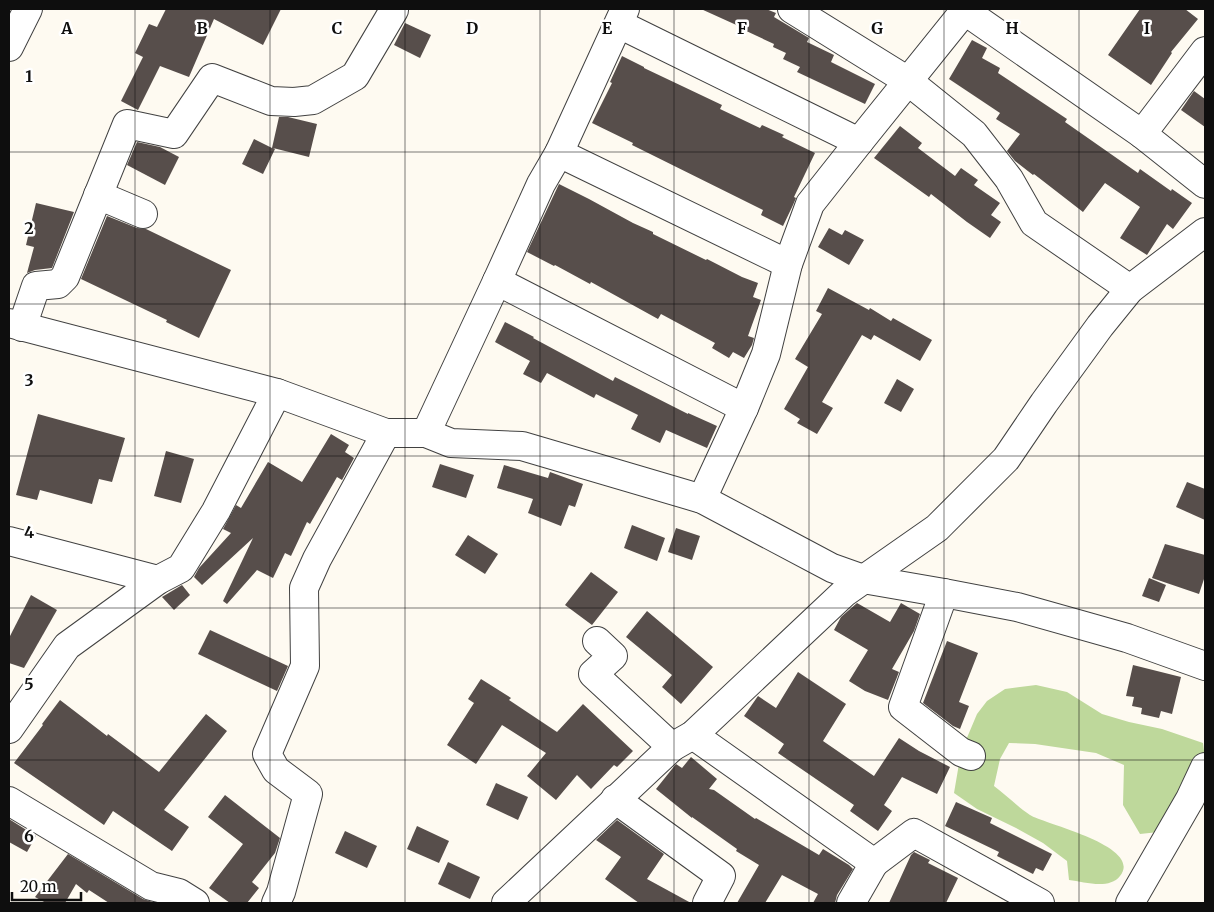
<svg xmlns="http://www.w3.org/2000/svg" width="1214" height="912" viewBox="0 0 1214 912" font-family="Merriweather,serif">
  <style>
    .forest { fill: #bed89b }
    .building { fill: #574e4b }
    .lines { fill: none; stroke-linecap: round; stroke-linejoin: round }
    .minor-casing { stroke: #414141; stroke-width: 30 }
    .minor { stroke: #fff; stroke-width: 28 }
    .grid { fill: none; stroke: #0e0e0e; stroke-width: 1; stroke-opacity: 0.55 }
    .grid-label { font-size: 16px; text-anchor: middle; font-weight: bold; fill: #0e0e0e; stroke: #fff; stroke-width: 5; stroke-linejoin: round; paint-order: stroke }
  </style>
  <rect width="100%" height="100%" fill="#fefaf1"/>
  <!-- forest -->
  <path class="forest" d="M1036,685L1067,692L1102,714L1129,722L1162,729L1203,743L1205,759L1168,831L1140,834L1123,805L1124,765L1096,753L1035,744L1009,743L1000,759L994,786C1006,795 1018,807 1030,815C1044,824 1144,846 1120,876C1109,890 1085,882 1069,880L1067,861L1043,843L1016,828L977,809L954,793L961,752L977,714L987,701L1005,689Z"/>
  <!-- building -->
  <g class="building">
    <polygon points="166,9 281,9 263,45 214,19 189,77 160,66 138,110 121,101 143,57 135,53 149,24 157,27"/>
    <polygon points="701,9 766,9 776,13 774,17 809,38 807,42 834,55 831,62 875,84 865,104 797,72 800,67 783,59 786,53 773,47 774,44 742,29 743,28"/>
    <polygon points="1140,9 1185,9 1198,19 1171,52 1172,53 1151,85 1108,55"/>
    <polygon points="405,23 431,35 420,58 394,45"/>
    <polygon points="972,40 987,48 982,58 1000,68 998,73 1067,119 1065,122 1138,173 1140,169 1171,191 1172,189 1192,203 1173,229 1167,224 1147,255 1120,238 1140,207 1105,183 1083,212 1034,174 1033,175 1015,161 1007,151 1020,134 996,119 1000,113 949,79"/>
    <polygon points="622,56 644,67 644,68 722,105 720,109 760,128 762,125 784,135 782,137 815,153 794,197 796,198 793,205 783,226 761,215 763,210 632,145 633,143 592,123 612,83 610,82"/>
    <polygon points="1194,91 1205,99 1205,127 1181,110"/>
    <polygon points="279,117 288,117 317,124 309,157 273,148 275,149 263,174 242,164 254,139 272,148"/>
    <polygon points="900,126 922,143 918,148 955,176 961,168 978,180 974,185 1000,203 991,215 1001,222 990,238 967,222 931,194 929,197 874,158"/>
    <polygon points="137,142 160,147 179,157 165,185 127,165"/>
    <polygon points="559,184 589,199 633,223 653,232 653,234 706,260 707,259 742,277 758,283 753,297 761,300 748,336 754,338 752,345 744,358 733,352 729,358 712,348 715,343 661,314 658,319 591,282 590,284 555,265 554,266 527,252"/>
    <polygon points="36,203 74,212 52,268 35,270 27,273 34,247 26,245"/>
    <polygon points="107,216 137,228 146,229 231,270 199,338 166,322 167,320 81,279"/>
    <polygon points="829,228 842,235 845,230 864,240 849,265 818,247"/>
    <polygon points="828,288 869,310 870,308 891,321 893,318 932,340 920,361 874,335 871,340 862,335 822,402 833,408 817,434 797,423 800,419 784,409 808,367 795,359 822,314 816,311"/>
    <polygon points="505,322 534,337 533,338 613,381 615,377 688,414 688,413 717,426 707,448 666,430 660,443 631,429 638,415 596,394 594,398 547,373 541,383 523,374 530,361 495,342"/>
    <polygon points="897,379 914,389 901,412 884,403"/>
    <polygon points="38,414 125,438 112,482 99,479 92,504 40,490 37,500 16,495"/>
    <polygon points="331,434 349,445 345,452 354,458 342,480 337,477 310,524 307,522 291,556 285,553 273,578 257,570 227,604 223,601 253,538 202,585 194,577 199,568 231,533 223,529 236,505 241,508 268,462 302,482"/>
    <polygon points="166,451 194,459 181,503 154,496"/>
    <polygon points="440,464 474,475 466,498 432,487"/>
    <polygon points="504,465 548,478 550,472 583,484 575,507 569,505 561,526 528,513 533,499 497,488"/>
    <polygon points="1187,482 1205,489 1205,520 1176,507"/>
    <polygon points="632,525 665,538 657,561 624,548"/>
    <polygon points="676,528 700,536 692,560 668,552"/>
    <polygon points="468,535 498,554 485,574 455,555"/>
    <polygon points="1165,544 1205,555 1205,576 1199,594 1152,578"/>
    <polygon points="591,572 618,592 592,625 565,605"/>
    <polygon points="1149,578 1166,585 1159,602 1142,596"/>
    <polygon points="182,585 190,595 174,610 162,597"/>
    <polygon points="31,595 57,610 24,668 9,663 9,638"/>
    <polygon points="857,603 890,622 901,603 920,614 914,631 892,669 899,672 888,700 865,691 849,681 868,650 834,630 841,617"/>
    <polygon points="647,611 713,667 681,704 662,687 672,675 626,637"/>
    <polygon points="210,630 288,666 277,691 198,654"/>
    <polygon points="947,641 978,653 959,702 969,706 960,729 953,726 923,703"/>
    <polygon points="1133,665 1181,677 1172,714 1161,711 1159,718 1141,714 1142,708 1132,706 1134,697 1126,696"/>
    <polygon points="798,672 846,704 823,741 874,776 899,738 919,751 950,767 937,794 902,777 884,805 892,811 878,831 850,811 854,805 778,753 784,744 744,716 758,696 776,708"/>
    <polygon points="481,679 511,698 509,700 557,732 583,704 633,751 617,767 614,765 591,789 577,775 556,800 527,776 546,753 502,725 476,764 447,745 474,703 468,699"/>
    <polygon points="60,700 107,736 108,734 159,772 206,714 227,731 164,810 189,827 172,851 113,811 104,825 14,763 43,725 42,724"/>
    <polygon points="691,757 717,779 709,789 714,790 755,819 756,818 819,855 823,849 849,865 853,869 837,895 835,903 813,903 818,894 782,875 765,903 737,903 759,865 736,851 737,849 692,817 692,818 656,789 676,764 682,768"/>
    <polygon points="496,783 528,797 518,820 486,805"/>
    <polygon points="225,795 280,838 275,853 252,882 259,888 247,903 230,903 209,888 243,844 208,817"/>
    <polygon points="956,802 992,818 990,823 1052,854 1043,871 1036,868 1033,874 997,856 999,852 945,826"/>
    <polygon points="9,819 36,836 27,852 9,842"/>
    <polygon points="617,820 664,854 647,879 691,903 639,903 605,879 621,857 596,840"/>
    <polygon points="417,826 449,841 439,863 407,849"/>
    <polygon points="345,831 377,846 367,868 335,853"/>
    <polygon points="914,852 930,860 928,863 958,878 946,903 889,903 911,855"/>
    <polygon points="68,854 143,899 156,903 109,903 89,890 87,893 76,884 65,903 46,903 35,897"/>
    <polygon points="448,862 480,877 470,899 438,884"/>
  </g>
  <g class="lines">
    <defs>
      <g id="minor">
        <polyline points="792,9 908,81 974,134 1009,179 1034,223 1130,289"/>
        <polyline points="965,11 1142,134 1205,184"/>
        <polyline points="619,24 859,142"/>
        <polyline points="9,47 28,9"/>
        <polyline points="1142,134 1205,51"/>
        <polyline points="559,153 788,264"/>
        <polyline points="98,195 143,214"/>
        <polyline points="497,281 744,408"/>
        <polyline points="9,323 277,393 386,433 426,433 451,443 522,446 702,499 832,568 863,579 944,593 1017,607 1127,638 1205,666"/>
        <polyline points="22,327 36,286 58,284 65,277 127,124 174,134 212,78 271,101 294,102 313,100 355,76 394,10"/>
        <polyline points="426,433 497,281 541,184 559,153 625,9"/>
        <polyline points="702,499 744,408 766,354 788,264 810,204 859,142 966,9"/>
        <polyline points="9,541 158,580"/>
        <polyline points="944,593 903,707 961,752 971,756"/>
        <polyline points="597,641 613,656 593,674 672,747"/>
        <polyline points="9,729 67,646 158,580 181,568 216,511 277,393"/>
        <polyline points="693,735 874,863 914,833 1040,903"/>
        <polyline points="615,799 721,876 707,903"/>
        <polyline points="9,801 151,886 179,893 195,903"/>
        <polyline points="276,903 281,892 308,794 276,770 267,754 305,666 304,588 317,559 386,433"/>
        <polyline points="506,903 672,747 693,735 844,593 937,528 1006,459 1044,403 1100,326 1130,289 1205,232"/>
        <polyline points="851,903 874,863"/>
        <polyline points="1130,903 1190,799 1205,767"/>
      </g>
    </defs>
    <!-- minor casing -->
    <use href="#minor" class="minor-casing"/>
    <!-- minor -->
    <use href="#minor" class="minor"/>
  </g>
  <!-- grid -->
  <path class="grid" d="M135,9V903M270,9V903M405,9V903M540,9V903M674,9V903M809,9V903M944,9V903M1079,9V903M9,152H1205M9,304H1205M9,456H1205M9,608H1205M9,760H1205"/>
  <g class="grid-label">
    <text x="67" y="34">A</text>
    <text x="202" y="34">B</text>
    <text x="337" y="34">C</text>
    <text x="472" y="34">D</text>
    <text x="607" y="34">E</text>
    <text x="742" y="34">F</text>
    <text x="877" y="34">G</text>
    <text x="1012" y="34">H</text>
    <text x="1147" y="34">I</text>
    <text x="29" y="82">1</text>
    <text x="29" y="234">2</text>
    <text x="29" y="386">3</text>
    <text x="29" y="538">4</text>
    <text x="29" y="690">5</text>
    <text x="29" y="842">6</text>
  </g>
  <!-- border -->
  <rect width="1214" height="912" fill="none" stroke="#0e0e0e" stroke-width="20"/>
  <!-- scale -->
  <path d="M12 892v8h69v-8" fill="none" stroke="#0e0e0e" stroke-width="2.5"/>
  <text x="20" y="892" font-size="15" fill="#0e0e0e" stroke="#ffffff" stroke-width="4" paint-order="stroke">20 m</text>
</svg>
